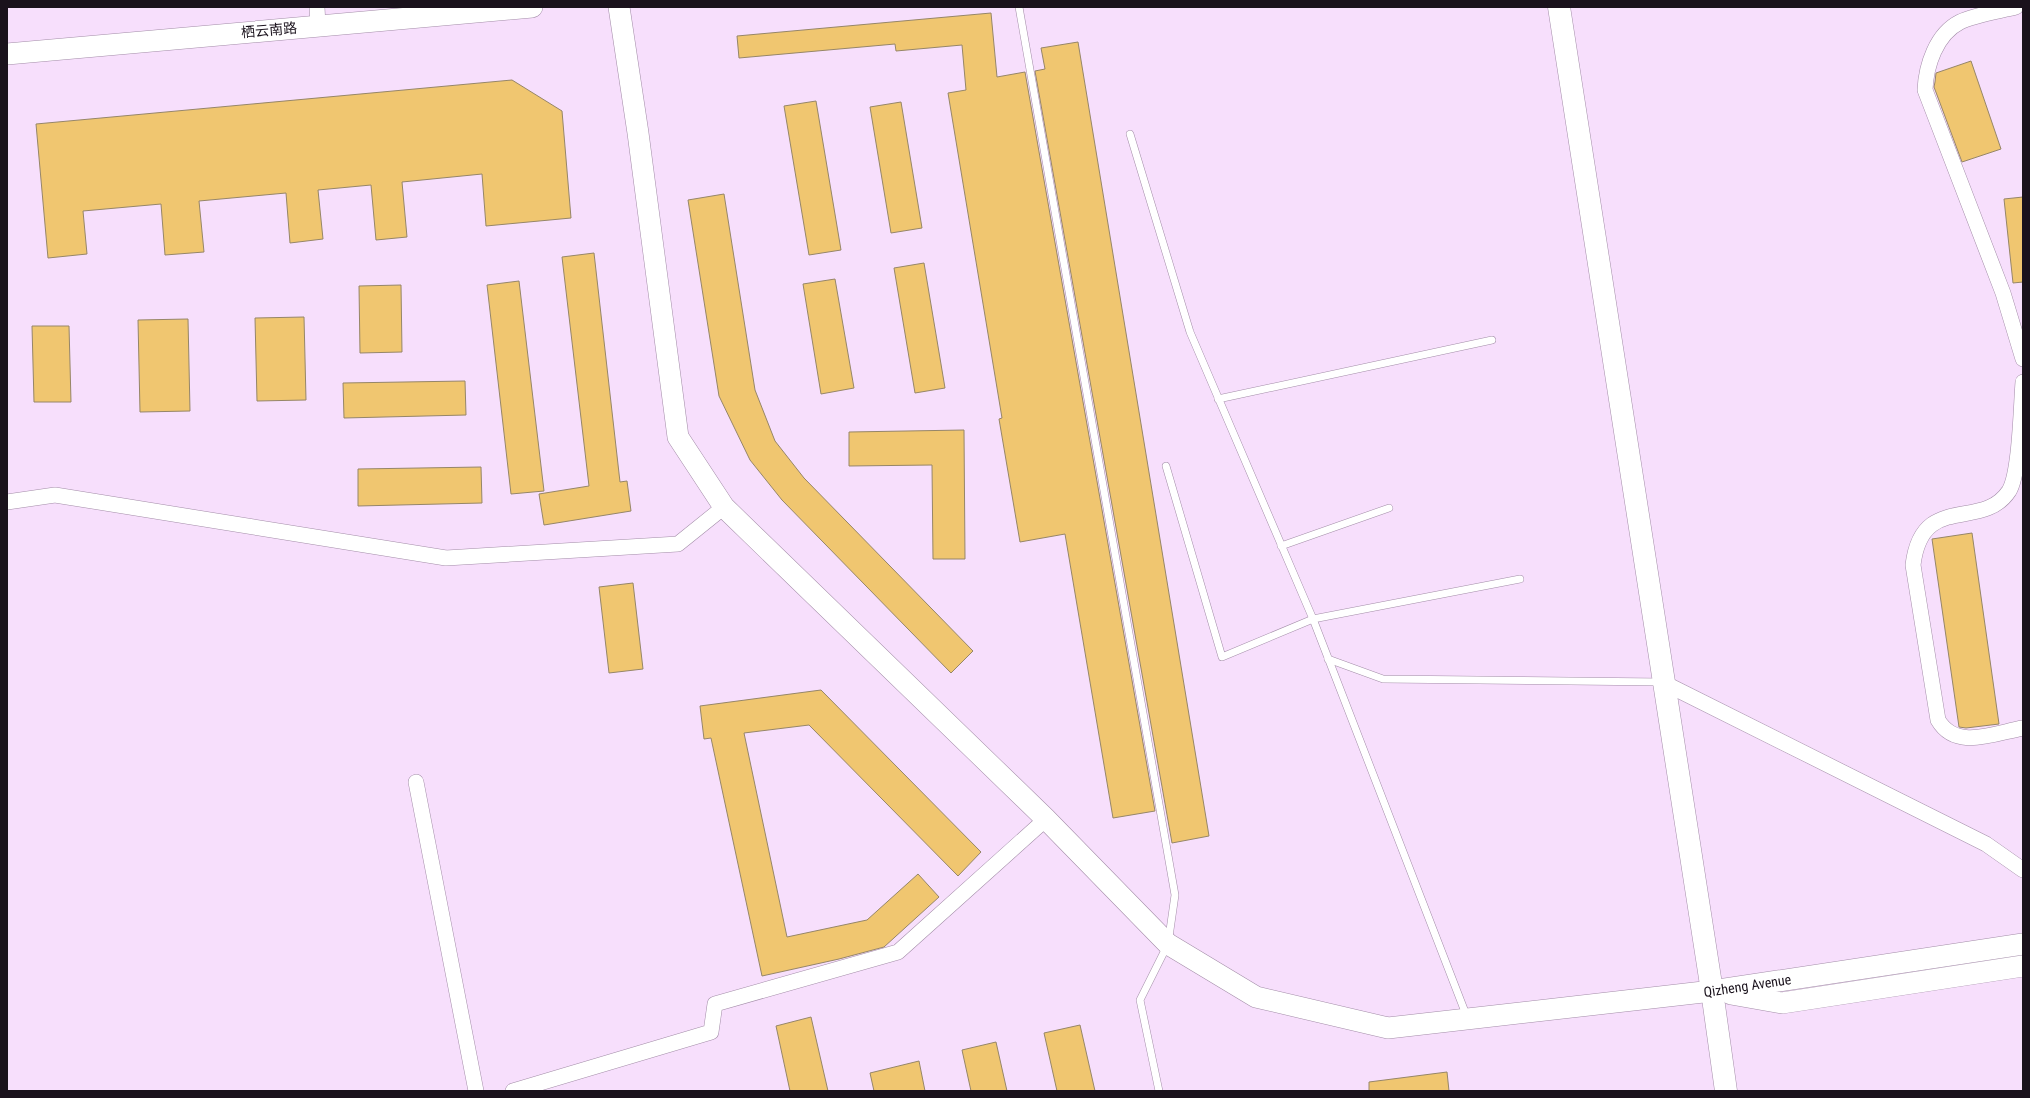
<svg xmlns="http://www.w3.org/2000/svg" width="2030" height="1098" viewBox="0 0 2030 1098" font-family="'Roboto Condensed','Noto Sans SC',sans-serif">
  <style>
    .building { fill: #f0c670; stroke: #968668 }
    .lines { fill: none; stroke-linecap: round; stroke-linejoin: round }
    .lane-casing { stroke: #a38da8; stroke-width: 8 }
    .street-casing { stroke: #a38da8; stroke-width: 16 }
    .secondary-casing { stroke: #a38da8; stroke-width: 22 }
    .primary-casing { stroke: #a38da8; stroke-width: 23 }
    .lane { stroke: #fff; stroke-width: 7 }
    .street { stroke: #fff; stroke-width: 15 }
    .secondary { stroke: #fff; stroke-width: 21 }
    .primary { stroke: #fff; stroke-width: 22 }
    .labels { text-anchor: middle; stroke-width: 4; stroke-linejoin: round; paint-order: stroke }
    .street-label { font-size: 14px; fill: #1a121c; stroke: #fff }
  </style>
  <rect width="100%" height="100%" fill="#f7dffc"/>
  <!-- building -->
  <g class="building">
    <polygon points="991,13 997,77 1025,72 1155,811 1113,818 1065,534 1020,542 999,419 1002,418 948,93 966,90 962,45 896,51 895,44 739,58 737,36"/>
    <polygon points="1078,42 1209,836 1172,843 1035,71 1045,69 1041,48"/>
    <polygon points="1971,61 2001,149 1962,162 1940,103 1934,87 1935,82 1936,73"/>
    <polygon points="512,80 562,111 571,218 486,226 482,174 402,182 407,237 376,240 371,185 318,190 323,239 290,243 286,193 199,201 204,252 165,255 161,204 83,211 87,254 48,258 36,124"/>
    <polygon points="816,101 841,250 809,255 784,106"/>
    <polygon points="901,102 922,228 891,233 870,107"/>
    <polygon points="724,194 755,390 775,441 804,478 973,651 951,673 782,500 750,460 719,396 688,200"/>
    <polygon points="2023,197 2023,282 2013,283 2004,199"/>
    <polygon points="594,253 620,482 627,481 631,511 544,525 539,494 589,486 562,257"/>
    <polygon points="924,263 945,388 915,393 894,268"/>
    <polygon points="835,279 854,388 821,394 803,284"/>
    <polygon points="519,281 544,491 511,494 487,285"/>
    <polygon points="401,285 402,352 360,353 359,286"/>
    <polygon points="304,317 306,400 257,401 255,318"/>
    <polygon points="188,319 190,411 140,412 138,320"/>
    <polygon points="32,326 69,326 71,402 34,402"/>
    <polygon points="465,381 466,415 344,418 343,383"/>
    <polygon points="964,430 965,559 933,559 932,465 849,466 849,432"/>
    <polygon points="481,467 482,503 358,506 358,469"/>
    <polygon points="1972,533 1999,724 1966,728 1959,727 1932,539"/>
    <polygon points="633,583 643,669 609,673 599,587"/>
    <polygon points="821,690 981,852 958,876 809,725 744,733 787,937 867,920 918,874 939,897 884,947 839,959 762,976 711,738 704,739 700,706"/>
    <polygon points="811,1017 828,1091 790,1091 776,1026"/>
    <polygon points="1080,1025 1095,1091 1057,1091 1044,1033"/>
    <polygon points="996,1042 1007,1091 971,1091 962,1050"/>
    <polygon points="919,1061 925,1091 874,1091 870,1073"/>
    <polygon points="1447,1072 1449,1091 1369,1091 1369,1082"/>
  </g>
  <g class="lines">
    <defs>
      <g id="lane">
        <polyline points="1019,7 1175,895 1168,944 1140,1000 1159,1091"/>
        <polyline points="1130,134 1190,332 1313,619 1467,1017"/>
        <polyline points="1218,399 1492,340"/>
        <polyline points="1166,466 1222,657 1313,619 1520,579"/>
        <polyline points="1281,546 1389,508"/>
        <polyline points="1328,659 1383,679 1662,682"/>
      </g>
      <g id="street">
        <polyline points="317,7 318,26"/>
        <path d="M2016,7C2000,11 1974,15 1960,22C1936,34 1926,66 1925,90L2003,293L2023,359"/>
        <path d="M2023,382C2021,406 2020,473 2009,491C1982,532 1922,491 1913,565L1938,720C1956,751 1995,733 2023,728"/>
        <polyline points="7,502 55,495 446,558 678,544 724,507"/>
        <polyline points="1664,683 1986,844 2023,870"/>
        <polyline points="416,782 476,1091"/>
        <polyline points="513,1091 711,1032 715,1004 898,952 1046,819"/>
      </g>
      <g id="secondary">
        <path id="s1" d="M619,7L638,133L678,437L724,507L1046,819L1168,944L1256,997L1388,1028L1712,991L2023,944"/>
        <polyline points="7,54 532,7"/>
        <polyline points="1731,994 1782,1003 2023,966"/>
      </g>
      <polyline id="primary" points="1559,7 1712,991 1726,1091"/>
    </defs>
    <!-- lane casing -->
    <use href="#lane" class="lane-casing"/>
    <!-- street casing -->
    <use href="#street" class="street-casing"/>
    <!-- secondary casing -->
    <use href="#secondary" class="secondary-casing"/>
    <!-- primary casing -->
    <use href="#primary" class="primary-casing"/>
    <!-- lane -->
    <use href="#lane" class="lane"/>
    <!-- street -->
    <use href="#street" class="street"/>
    <!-- secondary -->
    <use href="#secondary" class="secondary"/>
    <!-- primary -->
    <use href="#primary" class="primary"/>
  </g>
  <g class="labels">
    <!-- street labels -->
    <g class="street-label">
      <text transform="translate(269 30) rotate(-5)" y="5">栖云南路</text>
      <text dy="5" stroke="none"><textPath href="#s1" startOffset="1741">Qizheng Avenue</textPath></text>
    </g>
  </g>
  <!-- border -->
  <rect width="2030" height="1098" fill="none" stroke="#1a121c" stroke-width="16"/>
</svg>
